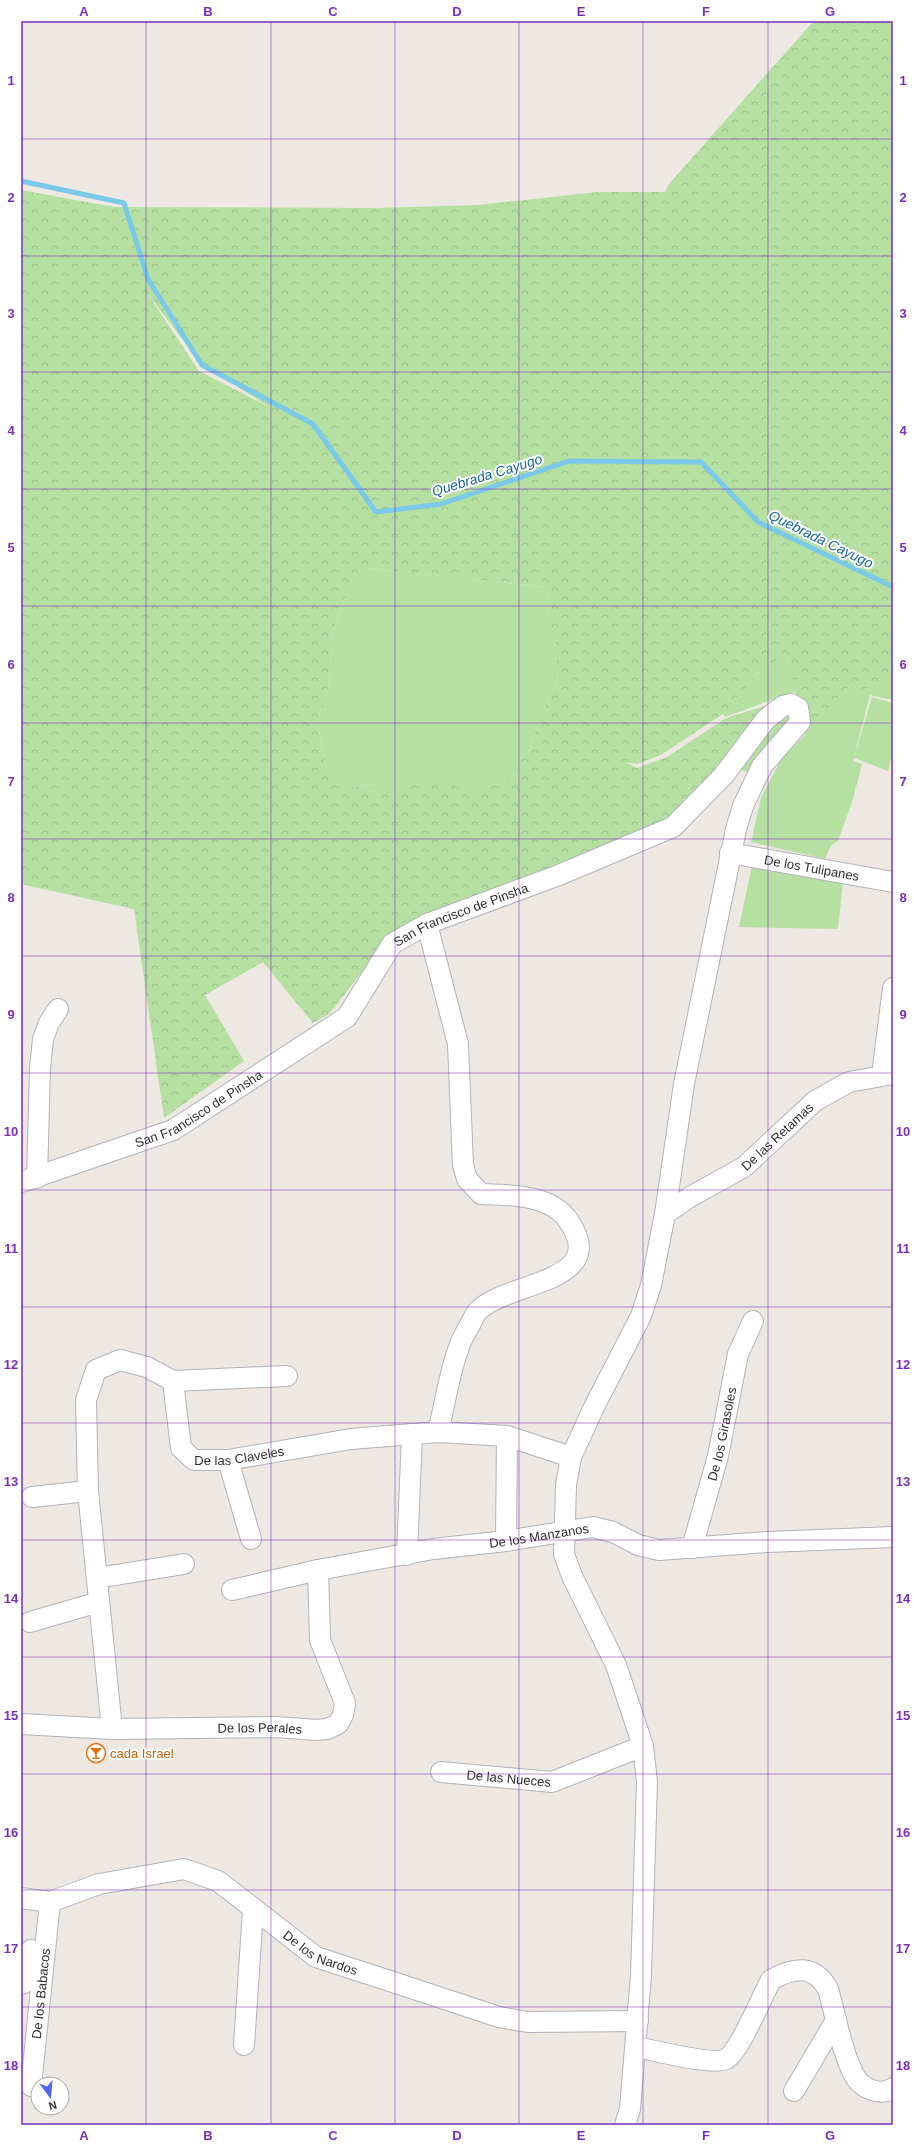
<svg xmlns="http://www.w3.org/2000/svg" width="914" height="2146" viewBox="0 0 914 2146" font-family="Helvetica,sans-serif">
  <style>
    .grass { fill: #b5e0a1 }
    .forest { fill: url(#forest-crowns); fill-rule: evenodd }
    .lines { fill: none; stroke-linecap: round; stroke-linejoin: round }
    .stream { stroke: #7bc9e8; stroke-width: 5 }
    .minor-casing { stroke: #b1b2bc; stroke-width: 22 }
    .minor { stroke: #fff; stroke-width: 20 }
    .grid { fill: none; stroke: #7b2cbf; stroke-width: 1; stroke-opacity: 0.55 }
    .labels { text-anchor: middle; stroke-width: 4; stroke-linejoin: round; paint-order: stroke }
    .street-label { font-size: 13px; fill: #2d2d2d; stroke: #fff }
    .food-label { font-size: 13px; fill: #c56008; stroke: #fff; text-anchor: start }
    .water-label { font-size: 14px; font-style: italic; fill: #166898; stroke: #fff }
    .neatline { fill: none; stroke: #7b2cbf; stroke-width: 1.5 }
    .grid-label { font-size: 13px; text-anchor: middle; font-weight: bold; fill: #7b2cbf }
  </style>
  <defs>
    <pattern id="forest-crowns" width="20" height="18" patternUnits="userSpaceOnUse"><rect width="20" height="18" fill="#b5e0a1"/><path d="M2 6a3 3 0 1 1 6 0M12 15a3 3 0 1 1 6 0" fill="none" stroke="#9cc08b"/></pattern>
  </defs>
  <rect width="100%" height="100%" fill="#ede8e1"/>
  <!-- grass -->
  <g class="grass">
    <polygon points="366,568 547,587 549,616 558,650 556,657 558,681 546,703 534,734 531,749 519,760 516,774 501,782 483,789 401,789 387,796 374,794 372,785 348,787 333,775 325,764 317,720 327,698 333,631 353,577"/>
    <polygon points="787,654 796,691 725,717 723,714 759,672"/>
    <polygon points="893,670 893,700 870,695 853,761 862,764 852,802 838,841 831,845 825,859 751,842 761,798 782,758 805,735 831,703 849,687"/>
    <polygon points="872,697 893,703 893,750 888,771 854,758"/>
    <polygon points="789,714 792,716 750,775 735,765 767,731"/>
    <polygon points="752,866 843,882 838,929 739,927"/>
  </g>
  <!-- forest -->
  <path class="forest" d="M816,21H893V671L858,694L849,687L831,704L805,735L787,654L759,672L723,714L661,755L637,764L625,762L637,768L667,757L726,718L768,705L769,707L668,821L387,940L329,1014L313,1023L263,962L205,995L244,1061L164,1118L134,909L21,884V190L114,207L377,208L478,205L598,192H665L669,184L810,25ZM147,293L202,365L273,409L199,371ZM366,568L547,587L549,616L558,650L556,657L558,681L546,703L534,734L531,749L519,760L516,774L501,782L483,789H462L452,785L408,779C398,793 392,797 374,794L372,785L348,787L333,775L325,764L317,720L327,698L333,631L353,577Z"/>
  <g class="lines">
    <!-- stream -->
    <polyline class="stream" points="21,181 124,203 148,279 202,365 313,424 376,512 441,504 569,461 701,462 758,522 893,587"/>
    <defs>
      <g id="minor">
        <path id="s1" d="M730,853L893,882"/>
        <path d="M427,924L458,1044L463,1165L467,1179L481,1194C509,1195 550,1194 568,1220C612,1283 509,1281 479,1310C475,1313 473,1319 471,1323C467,1331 461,1339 459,1347C449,1374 445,1404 438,1432"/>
        <polyline points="882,1075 893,988"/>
        <polyline points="37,1178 40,1068 43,1039 49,1023 58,1009"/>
        <path id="s2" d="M21,1182L173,1130L347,1017L392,944L427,924L559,875L673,827L724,775L766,719L783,706L791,704L798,708L800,722L762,766L743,806L736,829L684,1084L665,1214L651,1285L641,1316L595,1405L571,1457L566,1485L564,1554L572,1576L616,1665L643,1746L647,1782L641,1975L630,2109L625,2125"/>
        <path id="s3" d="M665,1214L690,1197L744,1167L815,1101L849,1082L893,1074"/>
        <polyline points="173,1381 287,1376"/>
        <polyline points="228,1460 251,1539"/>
        <polyline points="32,1497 88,1491"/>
        <polyline points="506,1541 507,1436"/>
        <path id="s4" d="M692,1548L718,1456L738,1354L753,1321"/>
        <polyline points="407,1555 412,1434"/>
        <polyline points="97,1578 184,1564"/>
        <path id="s5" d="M232,1590L318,1570L433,1549L506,1541L593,1527L613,1532L638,1545L659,1550L767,1542L893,1537"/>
        <polyline points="30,1622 99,1602"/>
        <path id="s6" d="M21,1724L112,1729L276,1727L316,1730L327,1729L338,1724L343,1715L345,1703L320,1640L318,1570"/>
        <path id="s7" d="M112,1729L88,1491L86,1400L96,1370L120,1360L147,1367L173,1381L181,1448L194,1460H228L351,1439L438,1432L507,1436L571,1457"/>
        <path id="s8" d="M441,1772L552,1782L643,1746"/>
        <path id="s9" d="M21,1898L50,1902L99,1884L184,1869L218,1881L316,1957L402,1985L499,2017L528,2022L638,2021"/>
        <polyline points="21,1984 26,1982 31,1950"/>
        <polyline points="244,2045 253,1910"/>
        <path d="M636,2047C654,2050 712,2066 726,2059C740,2051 762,1996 771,1980C794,1967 814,1964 828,1989C836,2017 841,2049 854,2075C861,2088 880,2097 893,2088"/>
        <path id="s10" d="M31,2086L50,1902"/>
        <polyline points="794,2091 836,2020"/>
      </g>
    </defs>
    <!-- minor casing -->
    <use href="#minor" class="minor-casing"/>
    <!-- minor -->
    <use href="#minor" class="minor"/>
  </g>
  <!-- grid -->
  <path class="grid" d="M146,21V2125M271,21V2125M395,21V2125M519,21V2125M643,21V2125M768,21V2125M21,139H893M21,256H893M21,372H893M21,489H893M21,606H893M21,723H893M21,839H893M21,956H893M21,1073H893M21,1190H893M21,1307H893M21,1423H893M21,1540H893M21,1657H893M21,1774H893M21,1890H893M21,2007H893"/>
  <!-- icons -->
  <defs>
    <symbol id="bar-ring" viewBox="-11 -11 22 22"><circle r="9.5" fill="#fff" stroke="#e8710a" stroke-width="1.5"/><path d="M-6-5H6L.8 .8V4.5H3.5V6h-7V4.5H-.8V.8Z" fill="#e8710a"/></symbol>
  </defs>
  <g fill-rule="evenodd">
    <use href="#bar-ring" x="85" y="1742" width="22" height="22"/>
  </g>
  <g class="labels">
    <!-- street labels -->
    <g class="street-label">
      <text dy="5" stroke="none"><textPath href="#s1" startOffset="83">De los Tulipanes</textPath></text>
      <text dy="5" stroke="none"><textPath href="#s2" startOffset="529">San Francisco de Pinsha</textPath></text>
      <text dy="5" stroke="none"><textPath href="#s2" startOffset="193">San Francisco de Pinsha</textPath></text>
      <text dy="5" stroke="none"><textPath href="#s3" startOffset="137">De las Retamas</textPath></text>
      <text dy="5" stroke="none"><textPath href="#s4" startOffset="118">De los Girasoles</textPath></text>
      <text dy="5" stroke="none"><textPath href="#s7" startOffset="576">De las Claveles</textPath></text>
      <text dy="5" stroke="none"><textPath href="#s5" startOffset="312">De los Manzanos</textPath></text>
      <text dy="5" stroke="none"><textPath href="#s6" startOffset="239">De los Perales</textPath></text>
      <text dy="5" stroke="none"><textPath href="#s8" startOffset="68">De las Nueces</textPath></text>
      <text dy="5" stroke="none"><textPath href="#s9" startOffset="330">De los Nardos</textPath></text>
      <text dy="5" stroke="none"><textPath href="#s10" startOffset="93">De los Babacos</textPath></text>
    </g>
    <!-- food labels -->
    <g class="food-label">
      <text x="110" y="1758">cada Israel</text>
    </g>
    <!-- water labels -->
    <g class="water-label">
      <text transform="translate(487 475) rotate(-17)" y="5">Quebrada Cayugo</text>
      <text transform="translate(821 539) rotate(26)" y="5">Quebrada Cayugo</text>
    </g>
  </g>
  <!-- border -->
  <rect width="914" height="2146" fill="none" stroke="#ffffff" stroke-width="44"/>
  <!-- north arrow -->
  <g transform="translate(50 2096) rotate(164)"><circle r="19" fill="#ffffff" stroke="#ababab"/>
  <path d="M0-3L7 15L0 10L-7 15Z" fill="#4c67ef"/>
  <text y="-6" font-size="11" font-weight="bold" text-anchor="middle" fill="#2d2d2d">N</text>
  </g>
  <rect x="22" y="22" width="870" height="2102" class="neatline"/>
  <g class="grid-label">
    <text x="84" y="16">A</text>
    <text x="208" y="16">B</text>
    <text x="333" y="16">C</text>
    <text x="457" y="16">D</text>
    <text x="581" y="16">E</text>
    <text x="706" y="16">F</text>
    <text x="830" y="16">G</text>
    <text x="11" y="85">1</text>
    <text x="903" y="85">1</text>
    <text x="11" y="202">2</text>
    <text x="903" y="202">2</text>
    <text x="11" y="318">3</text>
    <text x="903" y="318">3</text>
    <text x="11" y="435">4</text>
    <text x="903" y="435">4</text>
    <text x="11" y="552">5</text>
    <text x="903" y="552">5</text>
    <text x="11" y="669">6</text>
    <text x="903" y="669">6</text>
    <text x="11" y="786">7</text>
    <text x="903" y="786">7</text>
    <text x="11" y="902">8</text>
    <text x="903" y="902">8</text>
    <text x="11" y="1019">9</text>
    <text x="903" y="1019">9</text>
    <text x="11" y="1136">10</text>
    <text x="903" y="1136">10</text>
    <text x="11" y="1253">11</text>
    <text x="903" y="1253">11</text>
    <text x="11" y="1369">12</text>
    <text x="903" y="1369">12</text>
    <text x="11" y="1486">13</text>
    <text x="903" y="1486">13</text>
    <text x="11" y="1603">14</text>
    <text x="903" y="1603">14</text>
    <text x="11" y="1720">15</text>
    <text x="903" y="1720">15</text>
    <text x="11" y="1837">16</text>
    <text x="903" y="1837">16</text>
    <text x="11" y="1953">17</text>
    <text x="903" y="1953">17</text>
    <text x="11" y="2070">18</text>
    <text x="903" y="2070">18</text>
    <text x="84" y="2140">A</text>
    <text x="208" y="2140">B</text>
    <text x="333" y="2140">C</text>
    <text x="457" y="2140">D</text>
    <text x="581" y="2140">E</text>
    <text x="706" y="2140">F</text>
    <text x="830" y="2140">G</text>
  </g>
</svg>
